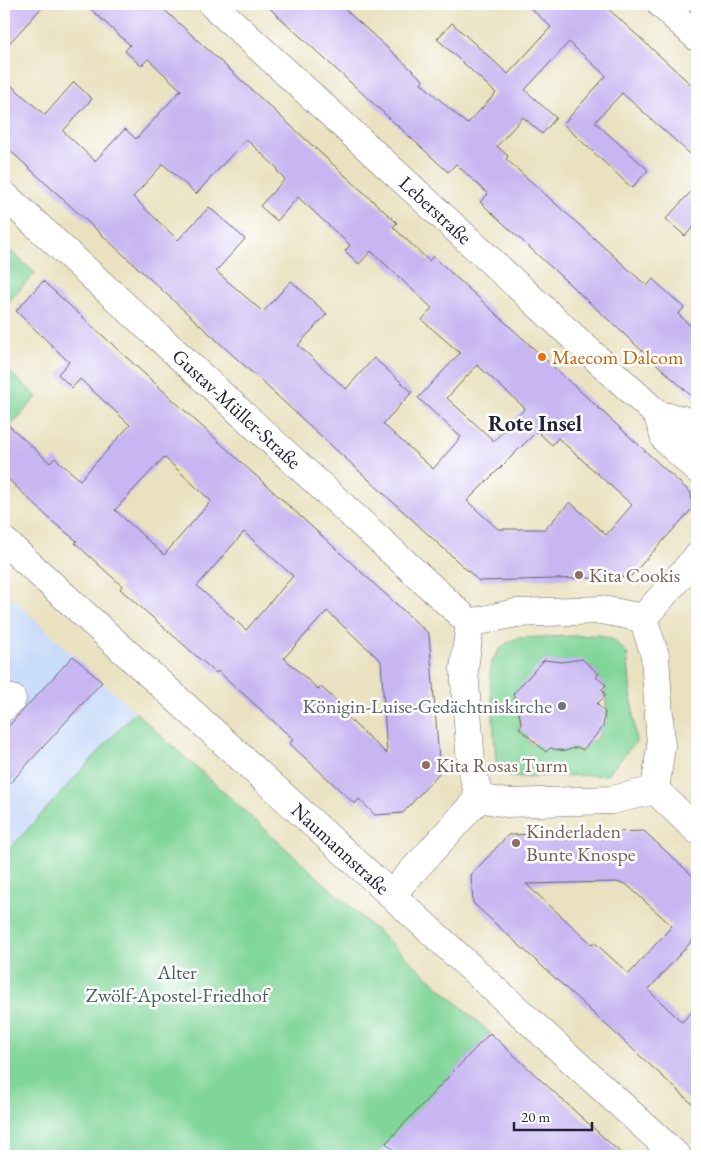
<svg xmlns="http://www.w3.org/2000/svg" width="701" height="1160" viewBox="0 0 701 1160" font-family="'EB Garamond',serif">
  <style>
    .built { fill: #c9dcf9 }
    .green { fill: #80d598; stroke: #517c6a; fill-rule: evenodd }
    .building { fill: #c7b6f1; fill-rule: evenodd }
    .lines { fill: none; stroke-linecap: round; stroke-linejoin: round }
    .minor-casing { stroke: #686569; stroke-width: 29 }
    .minor { stroke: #fff; stroke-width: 28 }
    .food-dot { fill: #e8710a; stroke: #fff; stroke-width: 2 }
    .education-dot { fill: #8d6e63; stroke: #fff; stroke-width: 2 }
    .worship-dot { fill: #6b7280; stroke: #fff; stroke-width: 2 }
    .labels { text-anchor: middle; stroke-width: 5; stroke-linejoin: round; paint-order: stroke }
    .street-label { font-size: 20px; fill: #22223b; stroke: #fff }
    .food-label { font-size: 20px; fill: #c56008; stroke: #fff; text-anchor: start }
    .education-label { font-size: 20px; fill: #785e54; stroke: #fff; text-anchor: start }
    .worship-label { font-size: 20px; fill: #5b616d; stroke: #fff; text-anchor: end }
    .park-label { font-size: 20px; fill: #43615c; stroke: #fff }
    .quarter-label { font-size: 22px; font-weight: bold; fill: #22223b; stroke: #fff }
  </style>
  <rect width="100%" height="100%" fill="#fff"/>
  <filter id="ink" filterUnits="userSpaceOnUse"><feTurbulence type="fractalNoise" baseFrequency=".02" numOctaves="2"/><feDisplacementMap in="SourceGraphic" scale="10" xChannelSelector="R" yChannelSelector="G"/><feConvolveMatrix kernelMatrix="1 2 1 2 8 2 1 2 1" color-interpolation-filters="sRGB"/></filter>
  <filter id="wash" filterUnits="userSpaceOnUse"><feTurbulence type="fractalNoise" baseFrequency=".0096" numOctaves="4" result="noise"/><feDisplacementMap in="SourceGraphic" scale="20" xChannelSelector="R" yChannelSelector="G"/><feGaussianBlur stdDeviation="1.12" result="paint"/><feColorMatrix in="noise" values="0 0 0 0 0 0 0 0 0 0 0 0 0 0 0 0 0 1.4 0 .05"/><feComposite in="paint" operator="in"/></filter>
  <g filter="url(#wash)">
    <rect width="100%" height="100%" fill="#e9e1bf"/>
    <!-- built -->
    <g class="built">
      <polygon points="4,591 135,712 4,855"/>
      <polygon points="387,1143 401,1156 375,1156"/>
    </g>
    <!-- green -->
    <g class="green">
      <polygon points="4,245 35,273 4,307"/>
      <polygon points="4,367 37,397 4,433"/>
      <path d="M599,635L614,640L627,653L636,742L607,775L511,777L496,762L490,674L492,661L499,650L508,642L518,638ZM590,666L599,674L596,677L605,684L607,723L598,730L601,733L593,742L590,739L580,749L545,751L537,743L534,746L526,739L528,735L519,728L520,716Z"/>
      <polygon points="135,712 490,1033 375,1156 4,1156 4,855"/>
    </g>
    <g id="blocks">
      <!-- building -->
      <g class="building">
        <polygon points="4,4 45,4 4,49"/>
        <path d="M85,4H158L397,223L393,227L429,261L433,256L691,493L692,509L630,577L479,581L4,145V79L45,115L74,82L92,99L63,131L95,161L125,129L136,139L181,90L148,59L141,66L125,51L130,45ZM246,139L278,169L277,171L285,179L260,206L277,221L298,197L350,245L345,251L359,264L371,251L432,308L422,320L460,353L418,398L461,437L433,469L383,424L412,392L374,358L346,389L298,345L327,314L291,281L263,312L216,271L245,239L209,207L178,240L133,197L163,164L196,194ZM477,365L525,408L494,441L447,398ZM537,431L552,445L558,438L632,505L606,535L570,502L545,529H498L467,501Z"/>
        <polygon points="265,4 339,4 423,80 421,83 467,124 496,93 437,39 452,23 508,74 551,27 526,4 603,4 697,90 697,160 622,93 595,122 648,170 632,188 563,124 606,76 569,42 525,90 556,118 542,134 523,117 497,146 508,156 506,159 647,286 653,279 684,308 678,314 697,332 697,401 480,202 488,194 456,164 448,172"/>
        <polygon points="697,185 697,223 685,236 666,219"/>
        <path d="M43,281L429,634L440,772L403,813L375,815L359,799L355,804L290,744L293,739L218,671L216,673L120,589L122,586L75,543L77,541L53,522L4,475V421L50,463L55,458L80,480L130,425L80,379L72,388L58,374L69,362L16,311ZM164,457L211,501L164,555L115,510ZM244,532L293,576L246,630L197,586ZM327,611L381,661L387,754L338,709V702L321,687L318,689L284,658Z"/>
        <polygon points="73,656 102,682 4,790 4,731"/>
        <polygon points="582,659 599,674 596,677 606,685 602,689 605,696 597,704 605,712 603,727 583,750 577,747 565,751 550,748 546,752 519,728 522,724 513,694 544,660 562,662"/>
        <path d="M644,831L697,880V935L648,990L682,1022L697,1006V1108L473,903L471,875L508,835ZM615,882L626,884L672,926L629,974L594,942L593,945L526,884Z"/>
        <polygon points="490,1033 543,1082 624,1156 401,1156 386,1143"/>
      </g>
    </g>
  </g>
  <g filter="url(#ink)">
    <use href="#blocks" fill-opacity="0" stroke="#686569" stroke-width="1"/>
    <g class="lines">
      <defs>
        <g id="minor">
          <path id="s1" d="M212,4L658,415L683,420L697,433"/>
          <polyline points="661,4 697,37"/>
          <path id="s2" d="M4,195L470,623"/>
          <polyline points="658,415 665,439 697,469"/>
          <path id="s3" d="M4,541L677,1156"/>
          <polygon points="602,610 643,618 655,656 661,746 655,790 612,800 506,803 479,798 471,764 464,669 470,623 516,613"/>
          <polyline points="643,618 697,557"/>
          <polyline points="4,707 12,699"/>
          <polyline points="655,790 697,830"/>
          <polyline points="391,895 479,798"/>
        </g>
      </defs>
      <!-- minor casing -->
      <use href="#minor" class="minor-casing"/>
      <!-- minor -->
      <use href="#minor" class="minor"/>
    </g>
  </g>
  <!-- markers -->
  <circle class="food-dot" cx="542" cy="357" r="5"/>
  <g class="education-dot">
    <circle cx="579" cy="575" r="5"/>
    <circle cx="426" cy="765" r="5"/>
    <circle cx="516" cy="843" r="5"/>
  </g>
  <circle class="worship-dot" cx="562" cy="706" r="5"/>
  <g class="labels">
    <!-- street labels -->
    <g class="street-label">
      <text dy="7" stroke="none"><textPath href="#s1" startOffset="304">Leberstraße</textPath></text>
      <text dy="7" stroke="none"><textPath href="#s2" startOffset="316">Gustav-Müller-Straße</textPath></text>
      <text dy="7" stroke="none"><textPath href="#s3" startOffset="456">Naumannstraße</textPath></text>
    </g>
    <!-- food labels -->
    <g class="food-label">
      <text x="552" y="364">Maecom Dalcom</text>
    </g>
    <!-- education labels -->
    <g class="education-label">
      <text x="589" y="582">Kita Cookis</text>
      <text x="436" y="772">Kita Rosas Turm</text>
      <text x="526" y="838">Kinderladen<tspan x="526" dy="23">Bunte Knospe</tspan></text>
    </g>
    <!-- worship labels -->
    <g class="worship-label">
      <text x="552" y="713">Königin-Luise-Gedächtniskirche</text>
    </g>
    <!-- park labels -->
    <g class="park-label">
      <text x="177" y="979">Alter<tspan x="177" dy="23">Zwölf-Apostel-Friedhof</tspan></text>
    </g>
    <!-- quarter labels -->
    <g class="quarter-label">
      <text x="535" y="431">Rote Insel</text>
    </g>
  </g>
  <!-- margin -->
  <rect width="701" height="1160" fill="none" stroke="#fff" stroke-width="20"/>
  <!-- scale -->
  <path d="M514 1122v8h78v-8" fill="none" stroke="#22223b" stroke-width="2.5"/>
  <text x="521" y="1122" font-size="15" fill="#22223b" stroke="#ffffff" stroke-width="4" paint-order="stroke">20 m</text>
</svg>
